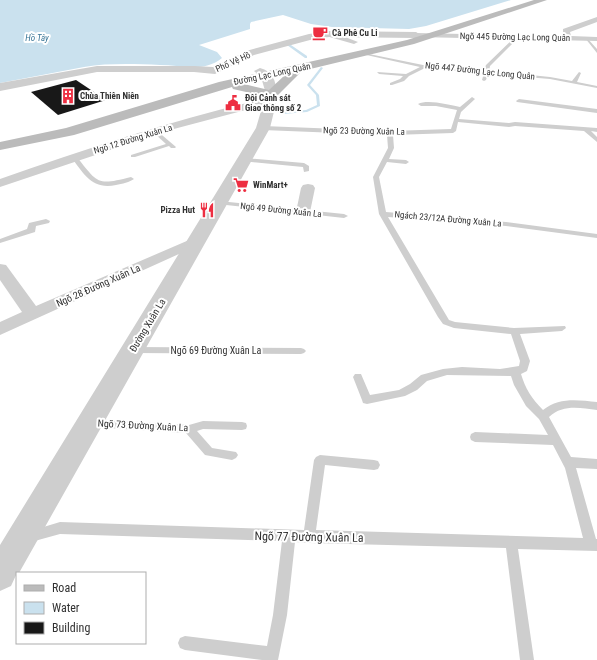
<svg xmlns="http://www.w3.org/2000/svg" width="597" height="660" viewBox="0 0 597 660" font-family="'Roboto Condensed',sans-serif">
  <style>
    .water { fill: #cae1ee }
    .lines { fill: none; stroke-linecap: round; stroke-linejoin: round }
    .stream { fill: #cae1ee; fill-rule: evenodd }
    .building { fill: #181818 }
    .service { fill: #cecece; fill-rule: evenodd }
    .minor { fill: #cecece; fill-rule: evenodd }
    .tertiary { fill: #cecece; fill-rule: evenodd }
    .secondary { fill: #bbb; fill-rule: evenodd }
    .labels { text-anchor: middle; stroke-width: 4; stroke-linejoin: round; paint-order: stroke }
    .far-poi-label { font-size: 9px; font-weight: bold; fill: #313131; stroke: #fff; text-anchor: start }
    .far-street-label { font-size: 9px; fill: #313131; stroke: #fff }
    .far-water-label { font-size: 9px; font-style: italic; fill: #3a7697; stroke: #fff }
    .street-label { font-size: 10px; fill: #313131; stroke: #fff }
    .near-street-label { font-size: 12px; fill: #313131; stroke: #fff }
  </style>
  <rect width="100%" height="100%" fill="#fff"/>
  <!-- water -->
  <path class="water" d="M0,0H511L426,26L409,29L332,27L311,24L283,15L251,22L250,24V29L199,45L217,52L222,58C204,73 181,65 160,65C135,64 108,63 84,67C56,72 28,78 0,83Z"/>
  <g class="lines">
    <!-- stream -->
    <g class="stream">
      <polygon points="288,43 307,56 307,58 305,58 287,45"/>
      <polygon points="321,67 323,68 310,85 319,95 320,106 307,112 283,114 282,113 284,112 306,110 317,105 316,95 307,85"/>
    </g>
  </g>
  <!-- building -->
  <polygon class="building" points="76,80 106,100 58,115 31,92"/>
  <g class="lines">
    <!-- service -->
    <g class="service">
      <polygon points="515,37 518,38 490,66 489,71 550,77 572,81 579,72 581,73 577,82 597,86 597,88 550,79 488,74 486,80 484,81 482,80 484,73 425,68 409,76 404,81 392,85 390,85 390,83 400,79 403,76 379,74 377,72 406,74 420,67 362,54 364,53 423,65 484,70 486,65"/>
      <polygon points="585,38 587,38 597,49 597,53"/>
      <path d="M472,97L475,99L461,112L459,119L509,123L515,122L597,128V132L591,131L597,137V142L584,131L515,126L509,127L458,122L456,131L453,133L393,135L394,148L389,159L406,160L409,162L406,164L387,162L379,177L386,212L506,222L597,234V238L506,226L388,217L449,320L455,322L514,328L565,326L566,328L562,331L520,334L530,361L527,371L521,374C525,388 532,399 543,410C559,397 578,400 597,402V410C580,408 563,404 549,417L571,457L597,459V469L576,468L596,539H597V551L518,549L534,660H520L506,548L309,543L295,542L287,615L278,660H262L185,650L180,648L178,643L180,638L185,636L267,646L273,615L282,541L60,534L31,542L27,540L25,536L27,532L60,522L304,530L314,460L316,457L320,455L374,460L378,461L380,465L378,469L374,470L325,465L316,530L583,538L565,468L553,445L475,442L471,440L470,437L471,434L475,432L548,435L539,419L526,406L514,385L511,376L447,375L427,381L417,390L405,396L367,404L363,403L362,400L353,377L355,374H361L370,395L399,390L410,384L421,375L443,369L462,367L500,369L519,366L520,361L511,334L454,328L443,324L438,317L379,214L373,177L388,148L387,135L263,130L260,128L263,126L390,131L451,129L457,110L436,106H421L418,104C428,99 449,105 460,107Z"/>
      <polygon points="519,99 597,109 597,113 517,102 516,101"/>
      <polygon points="156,130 176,147 175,148 171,148 169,146 135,157 131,157 131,155 166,144 154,133 154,131"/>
      <path d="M72,156H76C98,183 96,186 131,177L134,179C130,182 122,184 116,185C92,190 84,174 71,157Z"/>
      <polygon points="244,158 304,163 309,166 309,171 304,172 303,167 242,161 242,159"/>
      <polygon points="219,201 344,214 348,216 344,218 217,204 217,202"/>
      <polygon points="46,219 50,221 49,223 36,226 35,232 0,243 0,239 27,229 29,223"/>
      <polygon points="133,347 301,348 304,349 306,351 304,353 301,354 133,353 130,352 128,350 130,348"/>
      <polygon points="92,419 189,425 203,421 242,422 246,423 247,426 246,429 242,430 203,429 197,431 212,448 236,452 238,455 236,458 232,460 205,455 186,433 92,427 88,426 87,423 88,420"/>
    </g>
    <!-- minor -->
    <g class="minor">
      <polygon points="597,17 597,22 570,32 571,36 597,37 597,41 416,37 412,35 416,33 563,36 563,29"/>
      <polygon points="326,32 332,32 358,42 354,44 326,36"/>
      <path d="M268,98L273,101L272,103L170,130L0,187V179C88,148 177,119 268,98Z"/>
      <polygon points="308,184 313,185 315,188 310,212 308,215 298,215 296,212 301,188 303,185"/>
      <polygon points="196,237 201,238 203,241 201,244 0,335 0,322 22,312 0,280 0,264 6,265 36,306"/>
    </g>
    <!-- tertiary -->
    <g class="tertiary">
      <polygon points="329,31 416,32 421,35 416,38 329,37 310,40 254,55 215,74 194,72 97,72 0,91 0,83 97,66 194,66 213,67 246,51 309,34"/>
      <path d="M260,68C286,74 274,111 270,128L19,573H17L11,586L0,591V545L256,128L266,94L261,77L254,71Z"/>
    </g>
    <!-- secondary -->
    <path class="secondary" d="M534,0H547L414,44L302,71L276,97L272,98L233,89L232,87L74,135L0,150V142L66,128L219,82L407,40ZM285,75L269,90L244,84Z"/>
  </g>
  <!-- icons -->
  <defs>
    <symbol id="cafe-bare" viewBox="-9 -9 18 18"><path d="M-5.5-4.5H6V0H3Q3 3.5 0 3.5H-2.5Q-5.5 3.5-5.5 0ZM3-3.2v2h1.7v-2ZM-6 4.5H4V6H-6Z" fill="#ed2e41" stroke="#fff" stroke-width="2.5" paint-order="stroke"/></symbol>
    <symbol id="building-bare" viewBox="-9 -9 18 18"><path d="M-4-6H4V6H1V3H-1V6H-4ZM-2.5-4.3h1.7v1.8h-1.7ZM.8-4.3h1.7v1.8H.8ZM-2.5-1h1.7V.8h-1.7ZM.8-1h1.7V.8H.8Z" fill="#ed2e41" stroke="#fff" stroke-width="2.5" paint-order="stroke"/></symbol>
    <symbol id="civic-bare" viewBox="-9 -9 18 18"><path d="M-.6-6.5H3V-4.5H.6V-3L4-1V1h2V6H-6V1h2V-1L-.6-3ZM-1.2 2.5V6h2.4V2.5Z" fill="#ed2e41" stroke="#fff" stroke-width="2.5" paint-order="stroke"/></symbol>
    <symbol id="supermarket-bare" viewBox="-9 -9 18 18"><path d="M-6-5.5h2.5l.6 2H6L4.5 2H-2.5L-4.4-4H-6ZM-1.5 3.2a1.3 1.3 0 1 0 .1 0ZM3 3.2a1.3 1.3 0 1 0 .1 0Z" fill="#ed2e41" stroke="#fff" stroke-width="2.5" paint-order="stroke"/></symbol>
    <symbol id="restaurant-bare" viewBox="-9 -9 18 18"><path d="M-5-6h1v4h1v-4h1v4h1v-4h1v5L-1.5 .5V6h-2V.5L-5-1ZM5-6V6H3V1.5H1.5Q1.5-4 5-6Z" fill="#ed2e41" stroke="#fff" stroke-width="2.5" paint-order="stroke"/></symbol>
  </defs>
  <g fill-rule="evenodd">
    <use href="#cafe-bare" x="309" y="22" width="22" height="22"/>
    <use href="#building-bare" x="57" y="85" width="22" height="22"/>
    <use href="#civic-bare" x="222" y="92" width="22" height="22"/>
    <use href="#supermarket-bare" x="230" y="174" width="22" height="22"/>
    <use href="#restaurant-bare" x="196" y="199" width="22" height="22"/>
  </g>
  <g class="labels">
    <!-- far-poi labels -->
    <g class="far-poi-label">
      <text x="332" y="36">Cà Phê Cu Li</text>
      <text x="80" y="99">Chùa Thiên Niên</text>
      <text x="245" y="101">Đội Cảnh sát<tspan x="245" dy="10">Giao thông số 2</tspan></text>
      <text x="253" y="188">WinMart+</text>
      <text x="195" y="213" text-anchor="end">Pizza Hut</text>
    </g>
    <!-- far-street labels -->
    <g class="far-street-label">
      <text transform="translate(515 37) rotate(1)" y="3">Ngõ 445 Đường Lạc Long Quân</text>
      <text transform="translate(233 62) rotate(-24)" y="3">Phố Vệ Hồ</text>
      <text transform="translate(480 71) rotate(6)" y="3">Ngõ 447 Đường Lạc Long Quân</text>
      <text transform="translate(272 74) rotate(-12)" y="3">Đường Lạc Long Quân</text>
      <text transform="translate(364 131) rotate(1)" y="3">Ngõ 23 Đường Xuân La</text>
      <text transform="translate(133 139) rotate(-17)" y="3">Ngõ 12 Đường Xuân La</text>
      <text transform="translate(281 210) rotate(6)" y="3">Ngõ 49 Đường Xuân La</text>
      <text transform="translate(448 219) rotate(5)" y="3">Ngách 23/12A Đường Xuân La</text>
    </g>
    <!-- far-water labels -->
    <g class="far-water-label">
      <text x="37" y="41">Hồ Tây</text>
    </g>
    <!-- street labels -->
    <g class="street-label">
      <text transform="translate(98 285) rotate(-24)" y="4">Ngõ 28 Đường Xuân La</text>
      <text transform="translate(147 325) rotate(-59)" y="4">Đường Xuân La</text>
      <text x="216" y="354">Ngõ 69 Đường Xuân La</text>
      <text transform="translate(143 425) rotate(3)" y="4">Ngõ 73 Đường Xuân La</text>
    </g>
    <!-- near-street labels -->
    <g class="near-street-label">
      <text transform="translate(309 537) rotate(1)" y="4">Ngõ 77 Đường Xuân La</text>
    </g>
  </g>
  <!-- legend -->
  <rect x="16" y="572" width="130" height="72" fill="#ffffff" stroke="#adadad"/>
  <rect x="24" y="585" width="20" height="6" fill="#bbbbbb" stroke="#adadad"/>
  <text x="52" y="592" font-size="12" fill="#313131">Road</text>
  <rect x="24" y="602" width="20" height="12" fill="#cae1ee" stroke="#adadad"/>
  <text x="52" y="612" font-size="12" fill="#313131">Water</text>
  <rect x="24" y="622" width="20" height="12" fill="#181818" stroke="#adadad"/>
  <text x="52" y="632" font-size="12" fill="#313131">Building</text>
</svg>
